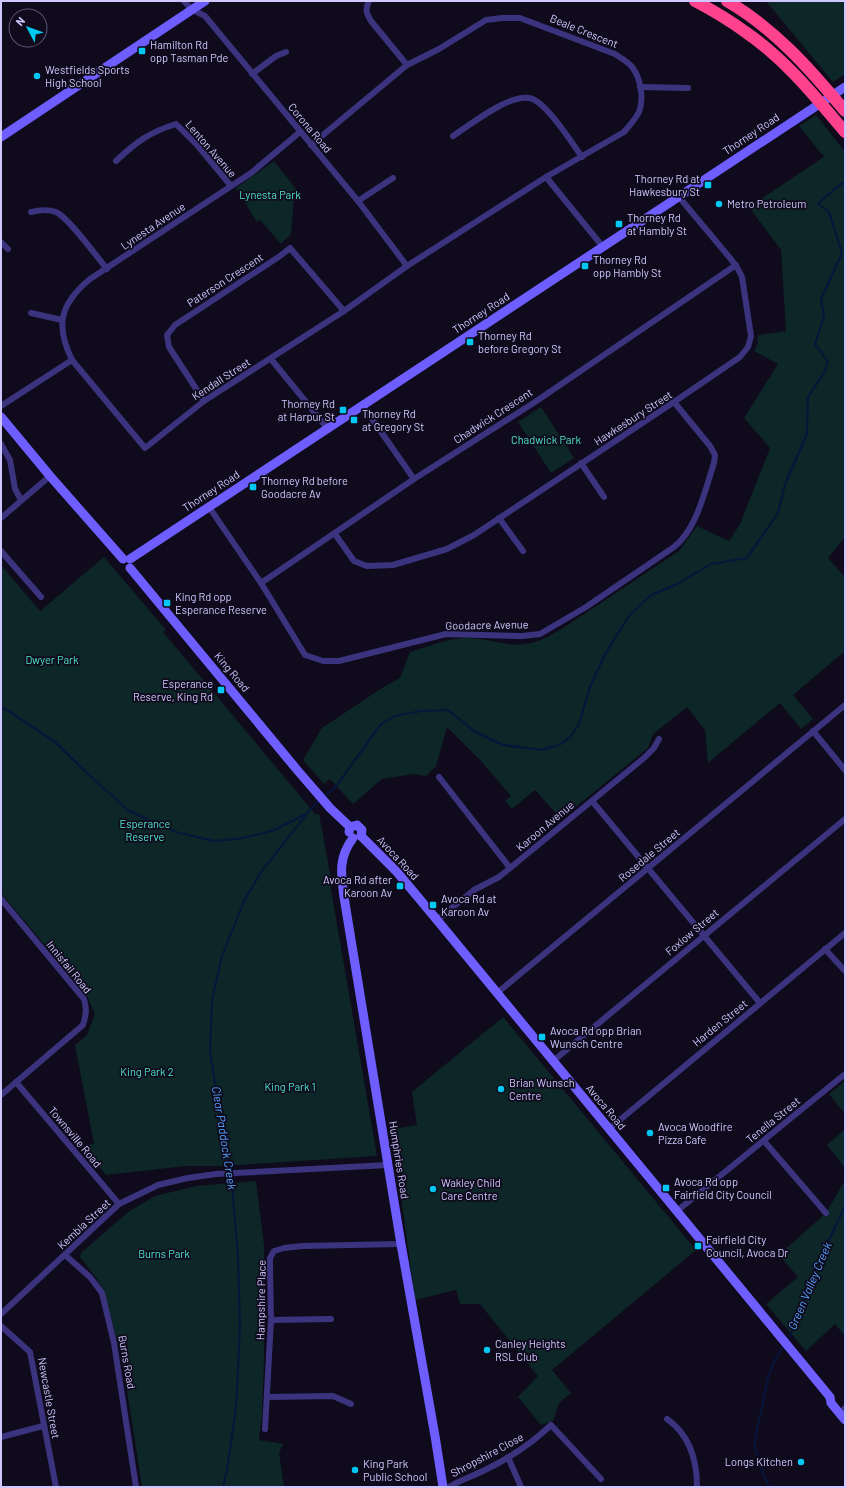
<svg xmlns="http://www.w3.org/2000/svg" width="846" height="1488" viewBox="0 0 846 1488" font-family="Barlow,sans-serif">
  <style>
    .green { fill: #0d2627 }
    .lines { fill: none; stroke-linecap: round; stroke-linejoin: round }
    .stream { stroke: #06153b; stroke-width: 2 }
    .street { stroke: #3c337f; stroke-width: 6 }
    .secondary { stroke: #6e5eff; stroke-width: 9 }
    .highway { stroke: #ff428e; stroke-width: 12 }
    .poi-dot { fill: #00c8f2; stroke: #0f0b1d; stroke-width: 1.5 }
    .labels { text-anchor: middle; stroke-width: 3.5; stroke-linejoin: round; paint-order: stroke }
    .street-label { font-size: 11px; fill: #d1c7ff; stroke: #0f0b1d }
    .poi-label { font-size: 11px; fill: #d1c7ff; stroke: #0f0b1d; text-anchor: start }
    .park-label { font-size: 11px; fill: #4ee4ca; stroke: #0f0b1d }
    .water-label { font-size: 12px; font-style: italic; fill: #55a4ff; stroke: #0f0b1d }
  </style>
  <rect width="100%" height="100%" fill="#0f0b1d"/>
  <!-- green -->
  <g class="green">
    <polygon points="766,1 845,1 845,74 833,82"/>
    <path d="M816,115L845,152V537L828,558L845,577V651L793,695L813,719L801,729L780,703L708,763L705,730L687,707L653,734L648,748L561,819L535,790L512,809L505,801L511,796L481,761L447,727L436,766L426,776L414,774L382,779L353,804L330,779L324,784L303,760L322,728L385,686L400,678L410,652C427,647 446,639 464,638C485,637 505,647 526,644C539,643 551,635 563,628L679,551L697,526L729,541L740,524L770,448L744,418L778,364L754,351L757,345L758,335L786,331L781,250L749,207L824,157L799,126Z"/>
    <polygon points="274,161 300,194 294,198 291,234 281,244 260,220 257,222 236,188"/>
    <polygon points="541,407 574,458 551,473 518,422"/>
    <polygon points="104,557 166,630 163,632 301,797 316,815 319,814 332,884 330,884 377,1156 223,1166 185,1166 106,1175 81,1145 94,1144 75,1045 87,1035 95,1014 86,994 1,893 1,565 40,611"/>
    <polygon points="503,1017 696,1250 552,1370 571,1393 559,1403 553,1421 541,1425 518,1397 538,1376 480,1304 460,1304 456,1290 415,1300 392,1129 417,1125 412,1092"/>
    <polygon points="845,1081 845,1114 829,1094"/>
    <polygon points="845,1129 845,1168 827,1145"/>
    <polygon points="845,1180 845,1336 835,1324 806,1351 766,1304 798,1277 779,1255 826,1213"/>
    <polygon points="256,1181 264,1245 264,1359 262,1414 259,1440 283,1444 279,1453 284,1487 142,1487 122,1358 105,1295 97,1279 80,1257 82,1252 128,1212 155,1196 196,1186"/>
  </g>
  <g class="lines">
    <!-- stream -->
    <g class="stream">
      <polyline points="1,707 12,713 55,742 88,774 129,811 176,832 214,841 238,839 272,831 306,814 320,799"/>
      <path d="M324,797L337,785L381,724L395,716L421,711L448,710L474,731L503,745L543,750L561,744L571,736L579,724L590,687L605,654L629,616L651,595L677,584L711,564L747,558L778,513L785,484L807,434L808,397L824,373L828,362L815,344L824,316L821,299L842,253L829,212L818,204C826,195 836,189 845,181"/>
      <polyline points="787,1341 797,1322 816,1268 845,1206"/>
      <polyline points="223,1487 227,1470 236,1408 240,1328 238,1256 232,1186 210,1051 212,1000 222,956 244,901 261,872 306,815"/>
      <polyline points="769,1487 764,1476 754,1444 768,1378 775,1360 783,1346"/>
    </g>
    <!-- street -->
    <g class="street">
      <polyline points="184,1 191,9 205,16 358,201 407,266"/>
      <path d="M369,1C365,9 366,13 371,21L407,65"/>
      <polyline points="252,74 276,56 286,52"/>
      <polyline points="640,87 688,88"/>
      <path d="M300,132L251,173L90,279C60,304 55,325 72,360L145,448L204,401L344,311L407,266L546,177L624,132C629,126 635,120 639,112C644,99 641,78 632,67C627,61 621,58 615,54L520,18H502L486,20L439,49L407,65L311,145"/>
      <path d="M453,136C470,125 509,94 529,98C545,100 572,143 582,157"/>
      <path d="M116,161C136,142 150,132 176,124L198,146L231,186"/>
      <polyline points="546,177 603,247"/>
      <polyline points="358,201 393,178"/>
      <path d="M31,212C39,210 48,209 56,212C69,218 96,256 107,269"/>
      <polyline points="1,242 8,249"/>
      <polyline points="31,313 62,320"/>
      <polyline points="271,359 328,429"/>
      <polyline points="204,401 169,347 167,335 175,325 280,256 290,248 344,311"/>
      <polyline points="1,406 72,360"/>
      <polyline points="363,406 414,479"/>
      <polyline points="1,444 10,460 15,489 21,500"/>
      <polyline points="581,463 604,497"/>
      <path d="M209,507L261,583L305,655L323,661H339L446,634L522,636L540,634L586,607L674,547C697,529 705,490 714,463L715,455L710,446L674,402"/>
      <polyline points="1,518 50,476"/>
      <polyline points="499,518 523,551"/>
      <polyline points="335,534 354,561 367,566 393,565 447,549 474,535 674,402 740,357 748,347 751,336 742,277 738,269 730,258 679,197"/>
      <polyline points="1,551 41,597"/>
      <polyline points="261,583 414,479 535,402 736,265"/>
      <polyline points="813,731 845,770"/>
      <polyline points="439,777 510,868"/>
      <polyline points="592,801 760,1003"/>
      <path d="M1,899L84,999C87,1009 86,1015 83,1025L1,1095"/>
      <polyline points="437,920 474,890 499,877 510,868 644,758 654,748 659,739"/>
      <polyline points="825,949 845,971"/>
      <polyline points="497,993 845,705"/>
      <polyline points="553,1061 845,819"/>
      <polyline points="16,1082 119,1204"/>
      <polyline points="609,1129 845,933"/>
      <polyline points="764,1141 826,1213"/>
      <polyline points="677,1211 845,1074"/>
      <polyline points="65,1255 90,1277 102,1293 114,1343 136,1487"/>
      <polyline points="1,1314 119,1204 158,1185 188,1178 216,1174 388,1165"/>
      <polyline points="271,1320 331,1319"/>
      <polyline points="1,1326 30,1352 56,1487"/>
      <polyline points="268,1397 333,1396 351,1404"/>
      <polyline points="844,1409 845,1408"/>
      <path d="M667,1419C690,1435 697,1460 697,1487"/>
      <polyline points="265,1429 271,1320 270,1266 270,1258 274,1251 284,1248 302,1246 401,1244"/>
      <polyline points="1,1437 43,1426"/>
      <polyline points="508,1457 521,1487"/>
      <path d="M449,1487C461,1480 473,1476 485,1470C510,1458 531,1444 551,1425L601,1479"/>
    </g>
    <!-- secondary -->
    <g class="secondary">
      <polyline points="1,137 205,1"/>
      <polyline points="1,417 50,476 123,559"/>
      <polyline points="130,559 845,87"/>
      <polyline points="130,568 298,771 330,808 350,827"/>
      <polyline points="349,832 350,827 357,825 362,830 361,836"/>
      <polyline points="361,836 397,872 437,920 830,1397 831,1403 845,1420"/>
      <path d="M353,838C338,858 341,874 344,897L401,1244L435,1436L443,1487"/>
    </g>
    <!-- highway -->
    <g class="highway">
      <path d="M695,1C712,10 729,20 744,31C784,58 814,95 845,132"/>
      <path d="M727,1C774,28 810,69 845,111"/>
    </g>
  </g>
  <!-- markers -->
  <g class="poi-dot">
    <rect x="138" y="47" width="8" height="8" rx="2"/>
    <circle cx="37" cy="76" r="4"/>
    <rect x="704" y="181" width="8" height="8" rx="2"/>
    <circle cx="719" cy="204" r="4"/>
    <rect x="615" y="220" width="8" height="8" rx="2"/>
    <rect x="581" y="262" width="8" height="8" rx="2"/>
    <rect x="466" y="338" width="8" height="8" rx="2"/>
    <rect x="339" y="406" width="8" height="8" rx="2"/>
    <rect x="350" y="416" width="8" height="8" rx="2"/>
    <rect x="249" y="483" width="8" height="8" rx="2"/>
    <rect x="163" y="599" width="8" height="8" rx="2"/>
    <rect x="217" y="686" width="8" height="8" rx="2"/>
    <rect x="396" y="882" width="8" height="8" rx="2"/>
    <rect x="429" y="901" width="8" height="8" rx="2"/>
    <rect x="538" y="1033" width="8" height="8" rx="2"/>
    <circle cx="501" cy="1089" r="4"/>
    <circle cx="650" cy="1133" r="4"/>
    <rect x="662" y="1184" width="8" height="8" rx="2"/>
    <circle cx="433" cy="1189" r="4"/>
    <rect x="694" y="1242" width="8" height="8" rx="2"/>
    <circle cx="487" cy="1350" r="4"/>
    <circle cx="801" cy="1462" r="4"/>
    <circle cx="355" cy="1470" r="4"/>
  </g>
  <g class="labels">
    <!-- street labels -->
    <g class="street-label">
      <text transform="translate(584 31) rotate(22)" y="4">Beale Crescent</text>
      <text transform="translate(310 128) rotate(50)" y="4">Corona Road</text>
      <text transform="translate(751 134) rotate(-34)" y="4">Thorney Road</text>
      <text transform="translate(211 149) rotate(49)" y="4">Lenton Avenue</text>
      <text transform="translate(153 226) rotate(-34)" y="4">Lynesta Avenue</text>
      <text transform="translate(225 280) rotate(-33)" y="4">Paterson Crescent</text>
      <text transform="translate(481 313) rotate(-33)" y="4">Thorney Road</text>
      <text transform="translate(221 379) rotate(-33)" y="4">Kendall Street</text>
      <text transform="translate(493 416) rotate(-33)" y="4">Chadwick Crescent</text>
      <text transform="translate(633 418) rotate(-33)" y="4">Hawkesbury Street</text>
      <text transform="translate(211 491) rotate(-33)" y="4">Thorney Road</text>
      <text transform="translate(487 625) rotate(-1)" y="4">Goodacre Avenue</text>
      <text transform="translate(232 672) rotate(50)" y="4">King Road</text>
      <text transform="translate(545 826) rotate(-40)" y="4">Karoon Avenue</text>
      <text transform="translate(649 855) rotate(-40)" y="4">Rosedale Street</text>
      <text transform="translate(398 858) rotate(47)" y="4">Avoca Road</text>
      <text transform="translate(692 932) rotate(-40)" y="4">Foxlow Street</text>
      <text transform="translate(69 967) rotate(51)" y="4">Innisfail Road</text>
      <text transform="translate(720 1023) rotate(-39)" y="4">Harden Street</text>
      <text transform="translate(606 1107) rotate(50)" y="4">Avoca Road</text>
      <text transform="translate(773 1120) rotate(-39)" y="4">Tenella Street</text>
      <text transform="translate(75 1137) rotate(50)" y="4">Townsville Road</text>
      <text transform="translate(399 1160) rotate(81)" y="4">Humphries Road</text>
      <text transform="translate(84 1224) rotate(-43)" y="4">Kembla Street</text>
      <text transform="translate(261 1300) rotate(-89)" y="4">Hampshire Place</text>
      <text transform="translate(127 1362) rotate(80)" y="4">Burns Road</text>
      <text transform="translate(49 1398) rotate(80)" y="4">Newcastle Street</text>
      <text transform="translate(487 1455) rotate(-28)" y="4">Shropshire Close</text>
    </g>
    <!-- poi labels -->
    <g class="poi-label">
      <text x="150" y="49">Hamilton Rd<tspan x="150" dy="13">opp Tasman Pde</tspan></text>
      <text x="45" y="74">Westfields Sports<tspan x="45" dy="13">High School</tspan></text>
      <text x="700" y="183" text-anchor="end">Thorney Rd at<tspan x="700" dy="13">Hawkesbury St</tspan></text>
      <text x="727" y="208">Metro Petroleum</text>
      <text x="627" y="222">Thorney Rd<tspan x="627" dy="13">at Hambly St</tspan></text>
      <text x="593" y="264">Thorney Rd<tspan x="593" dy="13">opp Hambly St</tspan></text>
      <text x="478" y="340">Thorney Rd<tspan x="478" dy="13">before Gregory St</tspan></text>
      <text x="335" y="408" text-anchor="end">Thorney Rd<tspan x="335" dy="13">at Harpur St</tspan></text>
      <text x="362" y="418">Thorney Rd<tspan x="362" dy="13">at Gregory St</tspan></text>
      <text x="261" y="485">Thorney Rd before<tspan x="261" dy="13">Goodacre Av</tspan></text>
      <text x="175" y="601">King Rd opp<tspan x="175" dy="13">Esperance Reserve</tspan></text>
      <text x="213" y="688" text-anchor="end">Esperance<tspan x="213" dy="13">Reserve, King Rd</tspan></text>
      <text x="392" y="884" text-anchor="end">Avoca Rd after<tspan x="392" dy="13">Karoon Av</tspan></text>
      <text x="441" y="903">Avoca Rd at<tspan x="441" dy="13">Karoon Av</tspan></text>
      <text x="550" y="1035">Avoca Rd opp Brian<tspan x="550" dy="13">Wunsch Centre</tspan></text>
      <text x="509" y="1087">Brian Wunsch<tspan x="509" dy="13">Centre</tspan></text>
      <text x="658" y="1131">Avoca Woodfire<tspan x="658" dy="13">Pizza Cafe</tspan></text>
      <text x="674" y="1186">Avoca Rd opp<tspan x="674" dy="13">Fairfield City Council</tspan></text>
      <text x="441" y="1187">Wakley Child<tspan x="441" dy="13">Care Centre</tspan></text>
      <text x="706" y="1244">Fairfield City<tspan x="706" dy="13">Council, Avoca Dr</tspan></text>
      <text x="495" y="1348">Canley Heights<tspan x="495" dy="13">RSL Club</tspan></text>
      <text x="793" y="1466" text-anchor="end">Longs Kitchen</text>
      <text x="363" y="1468">King Park<tspan x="363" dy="13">Public School</tspan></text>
    </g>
    <!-- park labels -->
    <g class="park-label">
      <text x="270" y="199">Lynesta Park</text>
      <text x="546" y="444">Chadwick Park</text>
      <text x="52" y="664">Dwyer Park</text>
      <text x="145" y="828">Esperance<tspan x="145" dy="13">Reserve</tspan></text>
      <text x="147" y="1076">King Park 2</text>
      <text x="290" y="1091">King Park 1</text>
      <text x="164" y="1258">Burns Park</text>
    </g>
    <!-- water labels -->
    <g class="water-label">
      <text transform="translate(224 1138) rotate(81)" y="4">Clear Paddock Creek</text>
      <text transform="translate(810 1286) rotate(-67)" y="4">Green Valley Creek</text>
    </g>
  </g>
  <!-- border -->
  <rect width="846" height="1488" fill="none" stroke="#d1c7ff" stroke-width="4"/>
  <!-- north arrow -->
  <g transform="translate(28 28) rotate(311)"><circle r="19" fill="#0f0b1d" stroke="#5d5677"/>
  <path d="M0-3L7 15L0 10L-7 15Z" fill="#00c8f2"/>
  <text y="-6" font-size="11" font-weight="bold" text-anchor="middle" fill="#d1c7ff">N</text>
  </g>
</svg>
